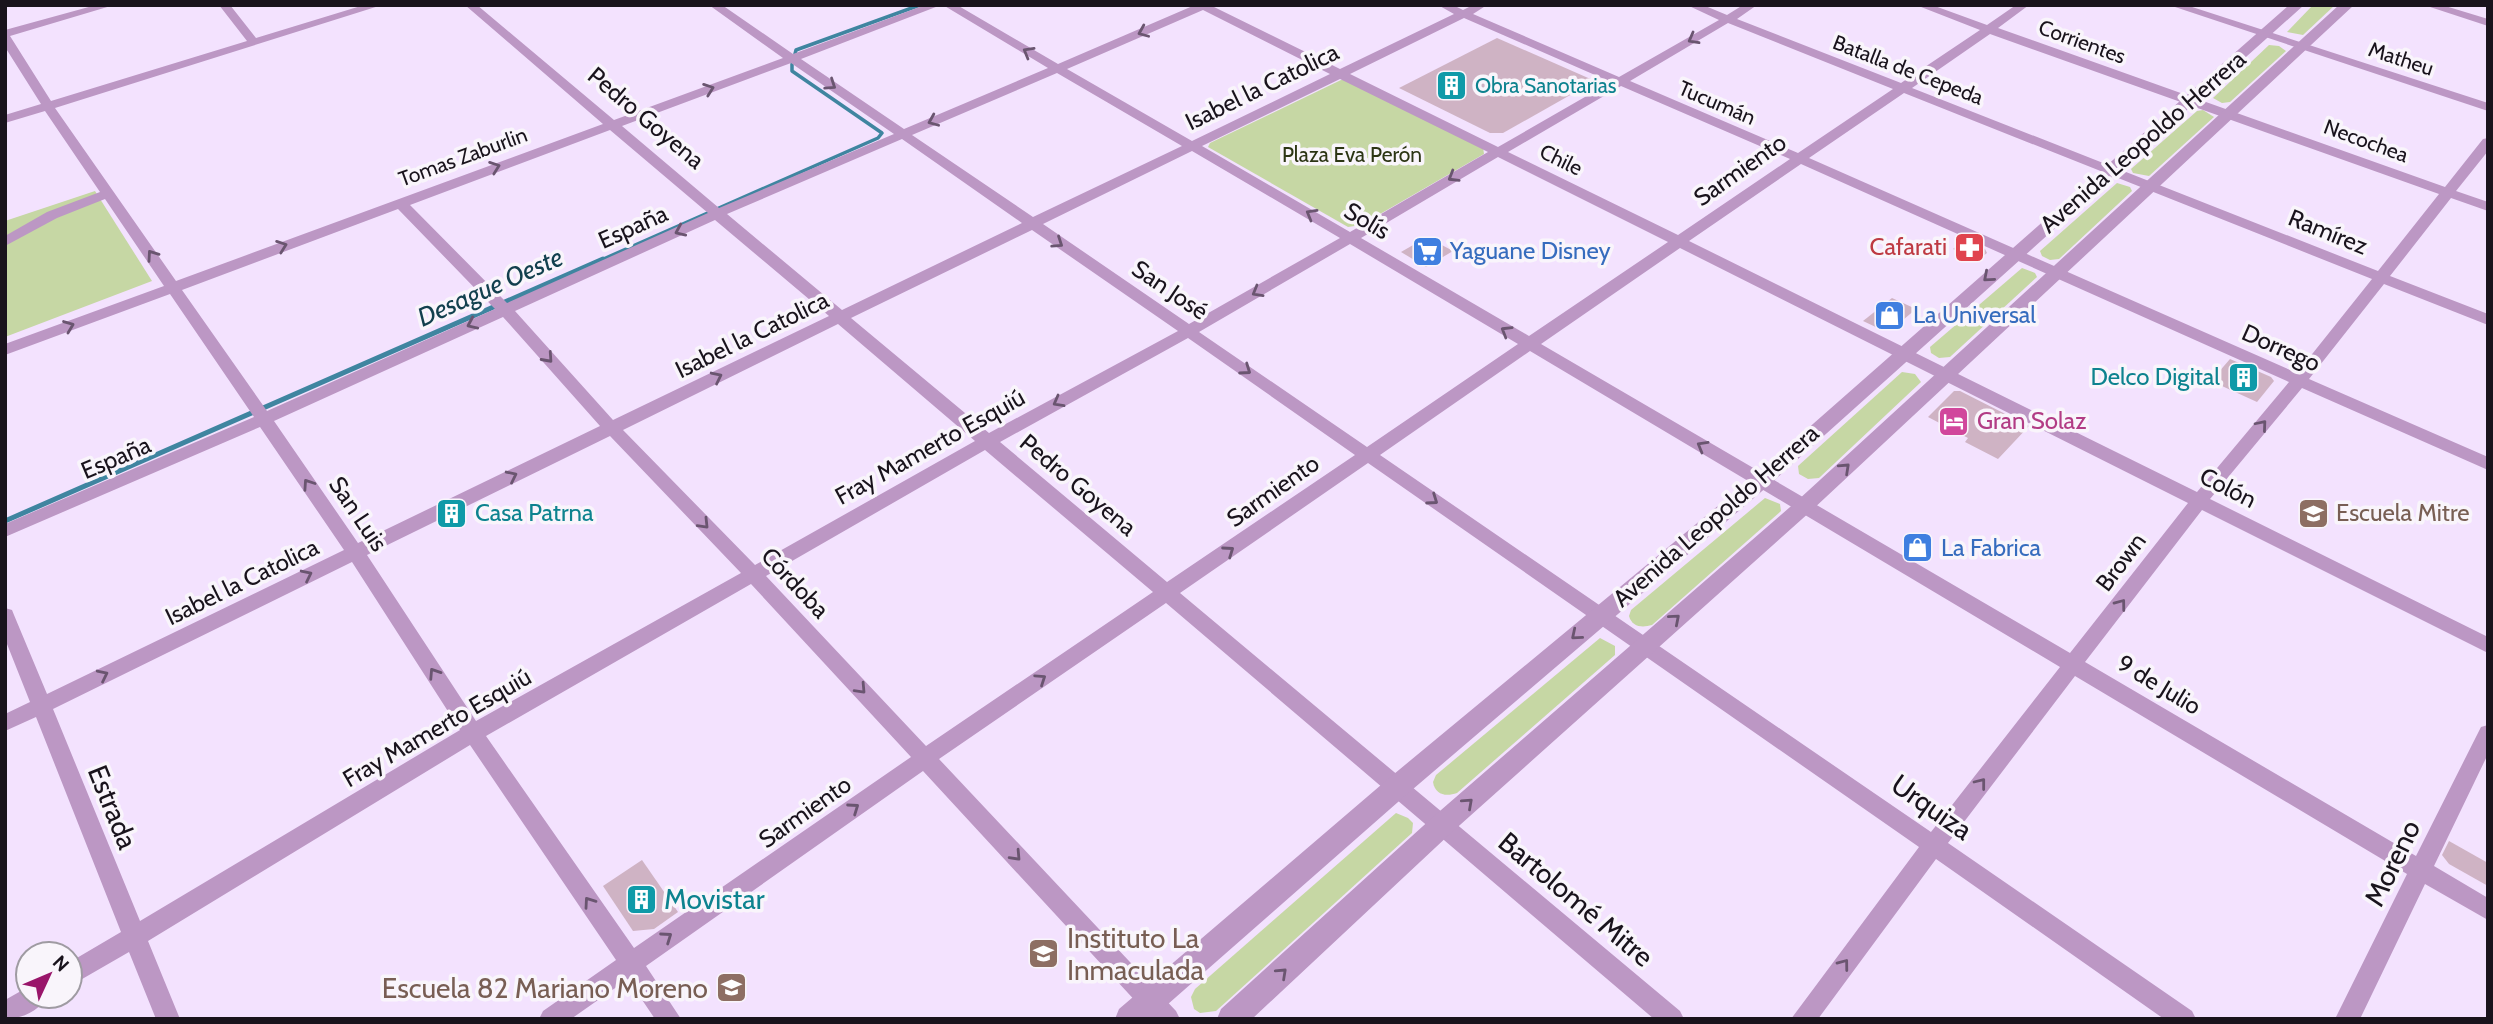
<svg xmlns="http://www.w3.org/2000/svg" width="2493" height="1024" viewBox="0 0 2493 1024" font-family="Cabin,sans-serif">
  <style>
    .green { fill: #c6d7a4 }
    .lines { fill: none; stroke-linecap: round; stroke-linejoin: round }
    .stream-far1 { stroke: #3f85a0; stroke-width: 3.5 }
    .stream { stroke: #3f85a0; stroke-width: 5 }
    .building { fill: #cfb3c4 }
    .minor { fill: #bc97c4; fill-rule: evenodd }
    .tertiary { fill: #bc97c4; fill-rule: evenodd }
    .oneway { stroke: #6a5570 }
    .labels { text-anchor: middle; stroke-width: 7; stroke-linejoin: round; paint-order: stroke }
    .far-street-label { font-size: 21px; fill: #19131c; stroke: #f9f5fb }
    .far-culture-label { font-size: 21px; fill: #0d838f; stroke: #f9f5fb; text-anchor: start }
    .far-park-label { font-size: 21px; fill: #2c3514; stroke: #f9f5fb }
    .street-label { font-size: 24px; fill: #19131c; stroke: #f9f5fb }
    .health-label { font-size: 24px; fill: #be3a42; stroke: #f9f5fb; text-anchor: end }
    .shop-label { font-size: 24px; fill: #366cbe; stroke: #f9f5fb; text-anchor: start }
    .culture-label { font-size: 24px; fill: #0d838f; stroke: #f9f5fb; text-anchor: end }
    .hotel-label { font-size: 24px; fill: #b23c85; stroke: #f9f5fb; text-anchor: start }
    .education-label { font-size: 24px; fill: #785e54; stroke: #f9f5fb; text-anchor: start }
    .water-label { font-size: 26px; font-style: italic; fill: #12404e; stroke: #f9f5fb }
    .near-street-label { font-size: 28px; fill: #19131c; stroke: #f9f5fb }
    .near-culture-label { font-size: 28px; fill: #0d838f; stroke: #f9f5fb; text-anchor: start }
    .near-education-label { font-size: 28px; fill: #785e54; stroke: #f9f5fb; text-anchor: start }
  </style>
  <rect width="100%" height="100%" fill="#f3e2fe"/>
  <!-- green -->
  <g class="green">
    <polygon points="2313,5 2335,5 2303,35 2287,32"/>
    <polygon points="2269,45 2279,46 2286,51 2230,102 2222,103 2213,98"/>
    <polygon points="1341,80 1347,80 1483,147 1484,154 1361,225 1348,227 1208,147 1210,143"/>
    <polygon points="2203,110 2214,117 2149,176 2133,173 2131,169 2197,111"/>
    <polygon points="2117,183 2130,187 2132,191 2059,259 2050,260 2042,256 2040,251"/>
    <polygon points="95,191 152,281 5,337 5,221"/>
    <polygon points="2022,268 2035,273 2037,277 1950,357 1939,358 1931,353 1930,347"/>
    <polygon points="1902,372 1915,374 1921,382 1819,478 1808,479 1799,474 1798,466"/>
    <path d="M1765,498L1780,504L1781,511L1652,625C1642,628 1632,627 1629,616L1631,610Z"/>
    <path d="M1600,638L1615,646V655L1457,793C1446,797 1435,795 1433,782L1436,775Z"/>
    <polygon points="1396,813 1408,818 1413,823 1412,833 1216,1011 1200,1013 1194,1009 1191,997 1195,989"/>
  </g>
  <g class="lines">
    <!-- stream-far1 -->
    <g class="stream-far1">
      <polyline points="795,54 796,50 920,5"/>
      <polyline points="599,261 878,138 882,133 792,71 792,64"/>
    </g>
    <!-- stream -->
    <polyline class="stream" points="5,521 603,259"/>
  </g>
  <!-- building -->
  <g class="building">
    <polygon points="1497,38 1595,81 1503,133 1490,133 1399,88"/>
    <polygon points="1427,237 1453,251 1426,267 1401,252"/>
    <polygon points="1964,240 1985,249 1987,253 1978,260 1953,249"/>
    <polygon points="1892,298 1916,309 1891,330 1880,329 1863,321"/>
    <polygon points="2230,359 2271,377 2274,381 2257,402 2211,381"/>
    <polygon points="1954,391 1960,391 2029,426 1998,459 1965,442 1968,438 1928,417"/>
    <polygon points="2449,841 2488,863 2488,886 2449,864 2442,855"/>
    <polygon points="642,860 678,912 654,929 633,931 603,886"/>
  </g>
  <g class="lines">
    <!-- minor -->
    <g class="minor">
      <path d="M96,5H114L10,36L51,101L247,41L219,5H230L256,38L364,5H382L55,108L176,281L603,124L465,5H477L614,120L783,58L709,5H722L793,54L925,5H941L801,59L904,129L1048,68L943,5H957L1058,64L1195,5H1210L1340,69L1454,14L1438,5H1453L1463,10L1473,5H1487L1473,14L1619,77L1719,20L1687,5H1703L1727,15L1743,5H1757L1737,19L1901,83L1980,30L1916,5H1932L1987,25L2016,5H2029L1998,28L2445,187L2483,139L2488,138V151L2456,191L2488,202V211L2451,198L2390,276L2488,314V325L2384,284L2309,379L2488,457V470L2302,388L2210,499L2488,637V653L2202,510L2085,662L2416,856L2481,727L2488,725V754L2434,866L2488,898V920L2425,884L2360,1019H2335L2407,874L2075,676L1948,843L2192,1011L2196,1019H2164L1936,859L1818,1019H1791L1919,847L1368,463L1180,593L1680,1011L1684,1019H1654L1166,603L939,759L1176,1011L1180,1019H1152L923,771L646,966L681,1019H655L628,979L571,1019H539L543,1011L616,960L470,745L148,941L180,1019H156L129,952L70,986V962L121,932L36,717L5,731V714L30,702L5,639V608L12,610L14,615L47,694L344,550L260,427L5,537V524L254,417L170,294L5,355V344L164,286L105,199L57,218L5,246V236L47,212L100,192L45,111L5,123V115L41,104L5,47V30ZM1203,10L1330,74L1192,141L1067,69ZM1464,18L1611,82L1498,147L1350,74ZM1728,23L1893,89L1798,153L1630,81ZM1990,34L2439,194L2378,271L1912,88ZM791,63L894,134L719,208L622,126ZM1057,73L1182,146L1033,217L912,135ZM1340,79L1488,152L1350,232L1202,146ZM1621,86L1790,159L1678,235L1508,152ZM1904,93L2372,279L2297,373L1809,158ZM610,130L708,213L507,303L410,205ZM902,139L1022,223L842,310L727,214ZM1192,151L1340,238L1189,324L1043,224ZM1498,157L1668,242L1529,336L1361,238ZM1801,164L2289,382L2197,492L1689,241ZM398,209L495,309L267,411L182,290ZM715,220L829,316L613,420L515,311ZM1032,230L1178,331L989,433L851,318ZM1350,244L1518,344L1367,447L1199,332ZM1680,248L2188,503L2070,653L1541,344ZM503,317L600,426L358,543L274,421ZM838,324L975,441L755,565L623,430ZM1188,338L1355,455L1167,582L1000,442ZM1530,351L2060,667L1931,832L1380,455ZM610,436L741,573L476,721L367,555ZM985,450L1153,592L926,746L766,576ZM352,562L460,730L140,921L53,709ZM751,584L911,757L634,948L486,736Z"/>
      <polygon points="2169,5 2186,5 2488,103 2488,111"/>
      <polygon points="2424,5 2442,5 2488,19 2488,26"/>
      <path d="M28,987V996H47C40,1011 21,1019 5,1019V1000Z"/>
    </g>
    <!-- tertiary -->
    <g class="tertiary">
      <polygon points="2289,5 2304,5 1768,486 1406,795 1151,1019 1115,1019 1119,1009 1388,779 1754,476"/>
      <polygon points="2339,5 2354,5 1811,511 1451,833 1252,1019 1217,1019 1221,1009 1433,817 1797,501"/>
    </g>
  </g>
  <!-- one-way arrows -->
  <defs><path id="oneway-chevron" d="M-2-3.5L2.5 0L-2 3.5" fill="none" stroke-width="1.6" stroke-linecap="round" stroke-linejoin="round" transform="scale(1.75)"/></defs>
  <g class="oneway">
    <use href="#oneway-chevron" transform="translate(1143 32) rotate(157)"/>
    <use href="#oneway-chevron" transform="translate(1693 39) rotate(151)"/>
    <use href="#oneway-chevron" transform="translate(1028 52) rotate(-150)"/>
    <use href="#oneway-chevron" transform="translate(831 85) rotate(34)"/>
    <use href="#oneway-chevron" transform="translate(709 89) rotate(-20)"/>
    <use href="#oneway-chevron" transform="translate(933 121) rotate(157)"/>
    <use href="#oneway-chevron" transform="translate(495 167) rotate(-20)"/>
    <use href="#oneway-chevron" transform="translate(1453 177) rotate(149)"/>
    <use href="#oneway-chevron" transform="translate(1311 214) rotate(-150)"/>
    <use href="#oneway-chevron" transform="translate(680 231) rotate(156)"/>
    <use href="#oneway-chevron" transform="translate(1058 243) rotate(34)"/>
    <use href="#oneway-chevron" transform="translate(282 246) rotate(-20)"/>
    <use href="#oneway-chevron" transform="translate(152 255) rotate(-125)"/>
    <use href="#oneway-chevron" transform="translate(1988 277) rotate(139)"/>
    <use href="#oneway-chevron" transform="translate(1257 292) rotate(150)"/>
    <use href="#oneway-chevron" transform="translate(472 324) rotate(156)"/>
    <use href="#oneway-chevron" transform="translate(69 326) rotate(-21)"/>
    <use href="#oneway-chevron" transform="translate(1506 331) rotate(-149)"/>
    <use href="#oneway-chevron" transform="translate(548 358) rotate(48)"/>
    <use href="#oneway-chevron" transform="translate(1246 370) rotate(35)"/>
    <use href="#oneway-chevron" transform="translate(717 377) rotate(-26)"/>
    <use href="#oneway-chevron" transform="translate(1058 402) rotate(151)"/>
    <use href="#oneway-chevron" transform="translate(2262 425) rotate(-50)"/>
    <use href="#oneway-chevron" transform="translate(1702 446) rotate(-150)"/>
    <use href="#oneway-chevron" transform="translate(1845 468) rotate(-43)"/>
    <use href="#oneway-chevron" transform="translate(512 476) rotate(-26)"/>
    <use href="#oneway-chevron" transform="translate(308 484) rotate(-124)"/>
    <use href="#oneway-chevron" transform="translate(1433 500) rotate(35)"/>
    <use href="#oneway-chevron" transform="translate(704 524) rotate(46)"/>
    <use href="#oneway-chevron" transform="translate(1229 551) rotate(-35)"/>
    <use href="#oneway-chevron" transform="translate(307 575) rotate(-26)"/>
    <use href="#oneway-chevron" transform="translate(2121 604) rotate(-53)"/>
    <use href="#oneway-chevron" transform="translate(1675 619) rotate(-41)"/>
    <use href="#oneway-chevron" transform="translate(1576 635) rotate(140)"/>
    <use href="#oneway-chevron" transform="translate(434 673) rotate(-123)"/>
    <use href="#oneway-chevron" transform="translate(103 675) rotate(-26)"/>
    <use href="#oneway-chevron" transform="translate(1041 679) rotate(-34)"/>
    <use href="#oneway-chevron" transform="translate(861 689) rotate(47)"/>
    <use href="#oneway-chevron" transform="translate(1981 783) rotate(-52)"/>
    <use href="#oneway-chevron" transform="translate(1468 803) rotate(-42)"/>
    <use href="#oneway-chevron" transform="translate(854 808) rotate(-35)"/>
    <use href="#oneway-chevron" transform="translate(1016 856) rotate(47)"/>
    <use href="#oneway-chevron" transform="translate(589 902) rotate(-125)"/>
    <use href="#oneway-chevron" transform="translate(667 937) rotate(-35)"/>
    <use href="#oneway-chevron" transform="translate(1844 964) rotate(-53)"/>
    <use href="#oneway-chevron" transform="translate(1282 973) rotate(-43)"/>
  </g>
  <!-- icons -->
  <defs>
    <symbol id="building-square" viewBox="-11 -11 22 22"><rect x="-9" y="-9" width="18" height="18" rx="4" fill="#0f9aa8" stroke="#f9f5fb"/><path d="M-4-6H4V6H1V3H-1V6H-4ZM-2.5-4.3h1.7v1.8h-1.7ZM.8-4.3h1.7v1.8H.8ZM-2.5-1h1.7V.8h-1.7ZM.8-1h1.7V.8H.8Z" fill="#fff"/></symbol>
    <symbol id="pharmacy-square" viewBox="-11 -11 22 22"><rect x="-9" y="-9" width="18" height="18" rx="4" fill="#e0444e" stroke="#f9f5fb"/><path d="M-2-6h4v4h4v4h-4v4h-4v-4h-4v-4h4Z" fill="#fff"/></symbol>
    <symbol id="supermarket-square" viewBox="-11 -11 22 22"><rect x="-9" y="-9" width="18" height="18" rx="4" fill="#3f7fe0" stroke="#f9f5fb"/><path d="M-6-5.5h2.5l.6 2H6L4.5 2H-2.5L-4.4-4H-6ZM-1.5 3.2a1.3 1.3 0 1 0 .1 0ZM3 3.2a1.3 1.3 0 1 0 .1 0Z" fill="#fff"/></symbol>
    <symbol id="shop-square" viewBox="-11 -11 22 22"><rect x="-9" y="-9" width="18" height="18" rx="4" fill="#3f7fe0" stroke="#f9f5fb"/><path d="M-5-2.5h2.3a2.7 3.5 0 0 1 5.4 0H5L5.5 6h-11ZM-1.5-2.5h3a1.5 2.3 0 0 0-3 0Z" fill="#fff"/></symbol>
    <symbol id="hotel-square" viewBox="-11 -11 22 22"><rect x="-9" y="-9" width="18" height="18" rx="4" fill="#d1479c" stroke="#f9f5fb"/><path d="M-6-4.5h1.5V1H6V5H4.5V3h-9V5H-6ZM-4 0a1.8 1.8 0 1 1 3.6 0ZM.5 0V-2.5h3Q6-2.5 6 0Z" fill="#fff"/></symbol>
    <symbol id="school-square" viewBox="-11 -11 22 22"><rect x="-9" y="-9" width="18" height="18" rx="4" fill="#8d6e63" stroke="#f9f5fb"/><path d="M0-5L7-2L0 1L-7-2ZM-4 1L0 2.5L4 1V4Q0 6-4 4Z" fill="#fff"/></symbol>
  </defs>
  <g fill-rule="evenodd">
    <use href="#building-square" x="1434" y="68" width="35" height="35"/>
    <use href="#pharmacy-square" x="1952" y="230" width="35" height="35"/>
    <use href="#supermarket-square" x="1410" y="234" width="35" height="35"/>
    <use href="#shop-square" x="1872" y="298" width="35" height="35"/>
    <use href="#building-square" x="2226" y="360" width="35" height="35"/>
    <use href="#hotel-square" x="1936" y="404" width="35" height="35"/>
    <use href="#building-square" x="434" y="496" width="35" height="35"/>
    <use href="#school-square" x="2296" y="496" width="35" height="35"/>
    <use href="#shop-square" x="1900" y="530" width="35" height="35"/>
    <use href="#building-square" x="624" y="882" width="35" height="35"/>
    <use href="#school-square" x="1026" y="936" width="35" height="35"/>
    <use href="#school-square" x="714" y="970" width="35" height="35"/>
  </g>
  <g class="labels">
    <!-- far-street labels -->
    <g class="far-street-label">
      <text transform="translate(2082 42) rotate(20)" y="7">Corrientes</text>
      <text transform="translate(2401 59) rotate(18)" y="7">Matheu</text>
      <text transform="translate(1908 70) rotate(21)" y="7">Batalla de Cepeda</text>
      <text transform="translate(1717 103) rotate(23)" y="7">Tucumán</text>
      <text transform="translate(2366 141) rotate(20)" y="7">Necochea</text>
      <text transform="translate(463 157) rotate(-20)" y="7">Tomas Zaburlin</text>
      <text transform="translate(1561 160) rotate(26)" y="7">Chile</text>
    </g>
    <!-- far-culture labels -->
    <g class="far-culture-label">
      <text x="1475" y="93">Obra Sanotarias</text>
    </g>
    <!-- far-park labels -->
    <g class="far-park-label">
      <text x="1352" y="162">Plaza Eva Perón</text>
    </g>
    <!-- street labels -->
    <g class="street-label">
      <text transform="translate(1262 87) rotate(-26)" y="8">Isabel la Catolica</text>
      <text transform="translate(646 118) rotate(40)" y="8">Pedro Goyena</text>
      <text transform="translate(2143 142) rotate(-41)" y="8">Avenida Leopoldo Herrera</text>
      <text transform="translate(1740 170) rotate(-35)" y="8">Sarmiento</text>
      <text transform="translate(1367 221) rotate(31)" y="8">Solís</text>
      <text transform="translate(633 227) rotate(-24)" y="8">España</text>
      <text transform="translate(2328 232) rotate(22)" y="8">Ramírez</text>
      <text transform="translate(1170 290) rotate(34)" y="8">San José</text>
      <text transform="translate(752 335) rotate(-26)" y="8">Isabel la Catolica</text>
      <text transform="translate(2281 348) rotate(24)" y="8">Dorrego</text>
      <text transform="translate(930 447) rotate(-29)" y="8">Fray Mamerto Esquiú</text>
      <text transform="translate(116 458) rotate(-23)" y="8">España</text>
      <text transform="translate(1078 485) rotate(40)" y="8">Pedro Goyena</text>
      <text transform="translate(2228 488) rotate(27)" y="8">Colón</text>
      <text transform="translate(1273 491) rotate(-35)" y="8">Sarmiento</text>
      <text transform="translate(358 514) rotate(56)" y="8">San Luis</text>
      <text transform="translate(1716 516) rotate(-41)" y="8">Avenida Leopoldo Herrera</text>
      <text transform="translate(2121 562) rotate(-53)" y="8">Brown</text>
      <text transform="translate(242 582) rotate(-26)" y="8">Isabel la Catolica</text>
      <text transform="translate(795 583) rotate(47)" y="8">Córdoba</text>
      <text transform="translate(2159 685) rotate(31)" y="8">9 de Julio</text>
      <text transform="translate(437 728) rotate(-30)" y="8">Fray Mamerto Esquiú</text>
      <text transform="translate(805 812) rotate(-35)" y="8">Sarmiento</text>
    </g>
    <!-- health labels -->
    <g class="health-label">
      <text x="1947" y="255">Cafarati</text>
    </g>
    <!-- shop labels -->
    <g class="shop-label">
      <text x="1450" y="259">Yaguane Disney</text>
      <text x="1913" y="323">La Universal</text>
      <text x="1941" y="556">La Fabrica</text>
    </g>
    <!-- culture labels -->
    <g class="culture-label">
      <text x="2220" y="385">Delco Digital</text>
      <text x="475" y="521" text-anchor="start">Casa Patrna</text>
    </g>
    <!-- hotel labels -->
    <g class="hotel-label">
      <text x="1977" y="429">Gran Solaz</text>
    </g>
    <!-- education labels -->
    <g class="education-label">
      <text x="2336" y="521">Escuela Mitre</text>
    </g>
    <!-- water labels -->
    <g class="water-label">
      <text transform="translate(490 287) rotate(-24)" y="9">Desague Oeste</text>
    </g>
    <!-- near-street labels -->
    <g class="near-street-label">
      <text transform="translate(113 807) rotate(68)" y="10">Estrada</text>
      <text transform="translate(1932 807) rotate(35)" y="10">Urquiza</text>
      <text transform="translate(2392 863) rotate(-64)" y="10">Moreno</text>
      <text transform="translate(1576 899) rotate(40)" y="10">Bartolomé Mitre</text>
    </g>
    <!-- near-culture labels -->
    <g class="near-culture-label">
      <text x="664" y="909">Movistar</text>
    </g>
    <!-- near-education labels -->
    <g class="near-education-label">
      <text x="1067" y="948">Instituto La<tspan x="1067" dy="32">Inmaculada</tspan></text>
      <text x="708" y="998" text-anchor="end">Escuela 82 Mariano Moreno</text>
    </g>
  </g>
  <!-- border -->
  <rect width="2493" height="1024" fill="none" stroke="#19131c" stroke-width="14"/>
  <!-- north arrow -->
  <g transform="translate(49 975) rotate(46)"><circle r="33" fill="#f9f5fb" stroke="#9f9ba2" stroke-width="2"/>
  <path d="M0-5L12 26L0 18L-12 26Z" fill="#99156a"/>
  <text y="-10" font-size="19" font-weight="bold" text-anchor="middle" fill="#19131c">N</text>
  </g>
</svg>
